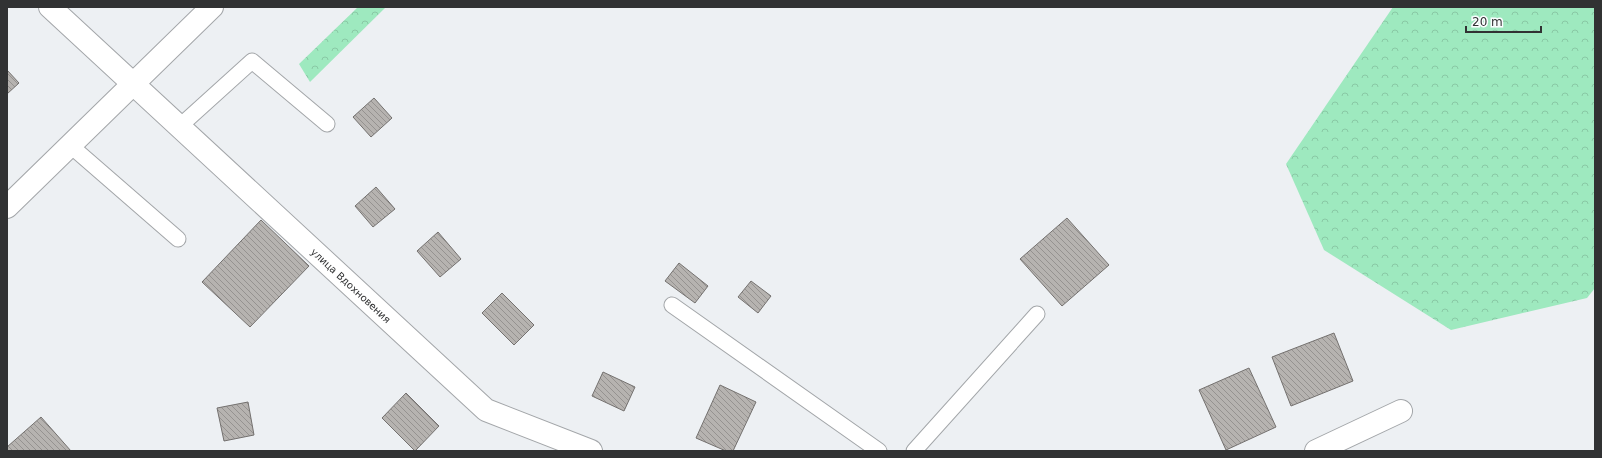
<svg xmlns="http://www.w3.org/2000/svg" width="1602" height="458" viewBox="0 0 1602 458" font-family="'DejaVu Sans',sans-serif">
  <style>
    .forest { fill: url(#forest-crowns) }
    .building { fill: url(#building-back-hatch); stroke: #74716f }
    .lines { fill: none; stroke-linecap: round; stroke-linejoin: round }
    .lane-casing { stroke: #a3a6a9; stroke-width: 17 }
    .street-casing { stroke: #a3a6a9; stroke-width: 24 }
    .primary-casing { stroke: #a3a6a9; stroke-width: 24 }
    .lane { stroke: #fff; stroke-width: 15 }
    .street { stroke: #fff; stroke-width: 22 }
    .primary { stroke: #fff; stroke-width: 22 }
    .labels { text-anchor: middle; stroke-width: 3.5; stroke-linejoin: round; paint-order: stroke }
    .street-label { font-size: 10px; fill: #313233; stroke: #fbfdff }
  </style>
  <defs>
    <pattern id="forest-crowns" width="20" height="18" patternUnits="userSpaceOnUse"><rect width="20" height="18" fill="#9ee9bf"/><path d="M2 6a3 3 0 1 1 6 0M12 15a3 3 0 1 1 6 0" fill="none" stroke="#89c8a5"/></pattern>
    <pattern id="building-back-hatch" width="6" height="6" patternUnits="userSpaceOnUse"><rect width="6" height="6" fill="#b6b3b0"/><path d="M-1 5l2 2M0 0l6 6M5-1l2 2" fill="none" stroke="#959290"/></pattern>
  </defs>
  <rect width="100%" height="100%" fill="#edf0f3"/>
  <!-- forest -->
  <g class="forest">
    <polygon points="358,7 386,7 310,82 299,64"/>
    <polygon points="1393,7 1595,7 1595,288 1587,298 1451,330 1324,250 1286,164"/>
  </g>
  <!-- building -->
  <g class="building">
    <polygon points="7,70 19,83 7,94"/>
    <polygon points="374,98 392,118 371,137 353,117"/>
    <polygon points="376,187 395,209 373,227 355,206"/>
    <polygon points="1067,218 1109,265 1062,306 1020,259"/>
    <polygon points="261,220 309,266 250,327 202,282"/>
    <polygon points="438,232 461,259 440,277 417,251"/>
    <polygon points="679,263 708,286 695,303 665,281"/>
    <polygon points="751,281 771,296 758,313 738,297"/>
    <polygon points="502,293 534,325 514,345 482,313"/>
    <polygon points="1334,333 1353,381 1291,406 1272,357"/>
    <polygon points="1249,368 1276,427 1226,450 1199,390"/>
    <polygon points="603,372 635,387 624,411 592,396"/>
    <polygon points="720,385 756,402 733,451 726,451 696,438"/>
    <polygon points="406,393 439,426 415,451 382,418"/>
    <polygon points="248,402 254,435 224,441 217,408"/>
    <polygon points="41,417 71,451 7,451 7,447"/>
  </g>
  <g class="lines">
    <defs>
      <g id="lane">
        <polyline points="179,127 252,61 327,124"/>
        <polyline points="71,146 178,239"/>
        <polyline points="672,305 879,451"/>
        <polyline points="914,451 1037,314"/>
      </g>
      <g id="street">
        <path id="s1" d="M50,7L486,410L591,451"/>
        <polyline points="1316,451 1401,411"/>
      </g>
      <polyline id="primary" points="7,207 212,7"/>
    </defs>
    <!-- lane casing -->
    <use href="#lane" class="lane-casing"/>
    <!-- street casing -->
    <use href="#street" class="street-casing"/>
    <!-- primary casing -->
    <use href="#primary" class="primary-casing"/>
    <!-- lane -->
    <use href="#lane" class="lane"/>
    <!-- street -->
    <use href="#street" class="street"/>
    <!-- primary -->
    <use href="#primary" class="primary"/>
  </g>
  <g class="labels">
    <!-- street labels -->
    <g class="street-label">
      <text dy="4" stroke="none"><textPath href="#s1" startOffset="410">улица Вдохновения</textPath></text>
    </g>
  </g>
  <!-- border -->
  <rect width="1602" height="458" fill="none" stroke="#313233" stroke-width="16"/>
  <!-- scale -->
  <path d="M1466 26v6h75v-6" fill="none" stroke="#313233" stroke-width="2"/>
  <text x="1472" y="26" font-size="12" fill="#313233" stroke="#fbfdff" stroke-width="3" paint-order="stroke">20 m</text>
</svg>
